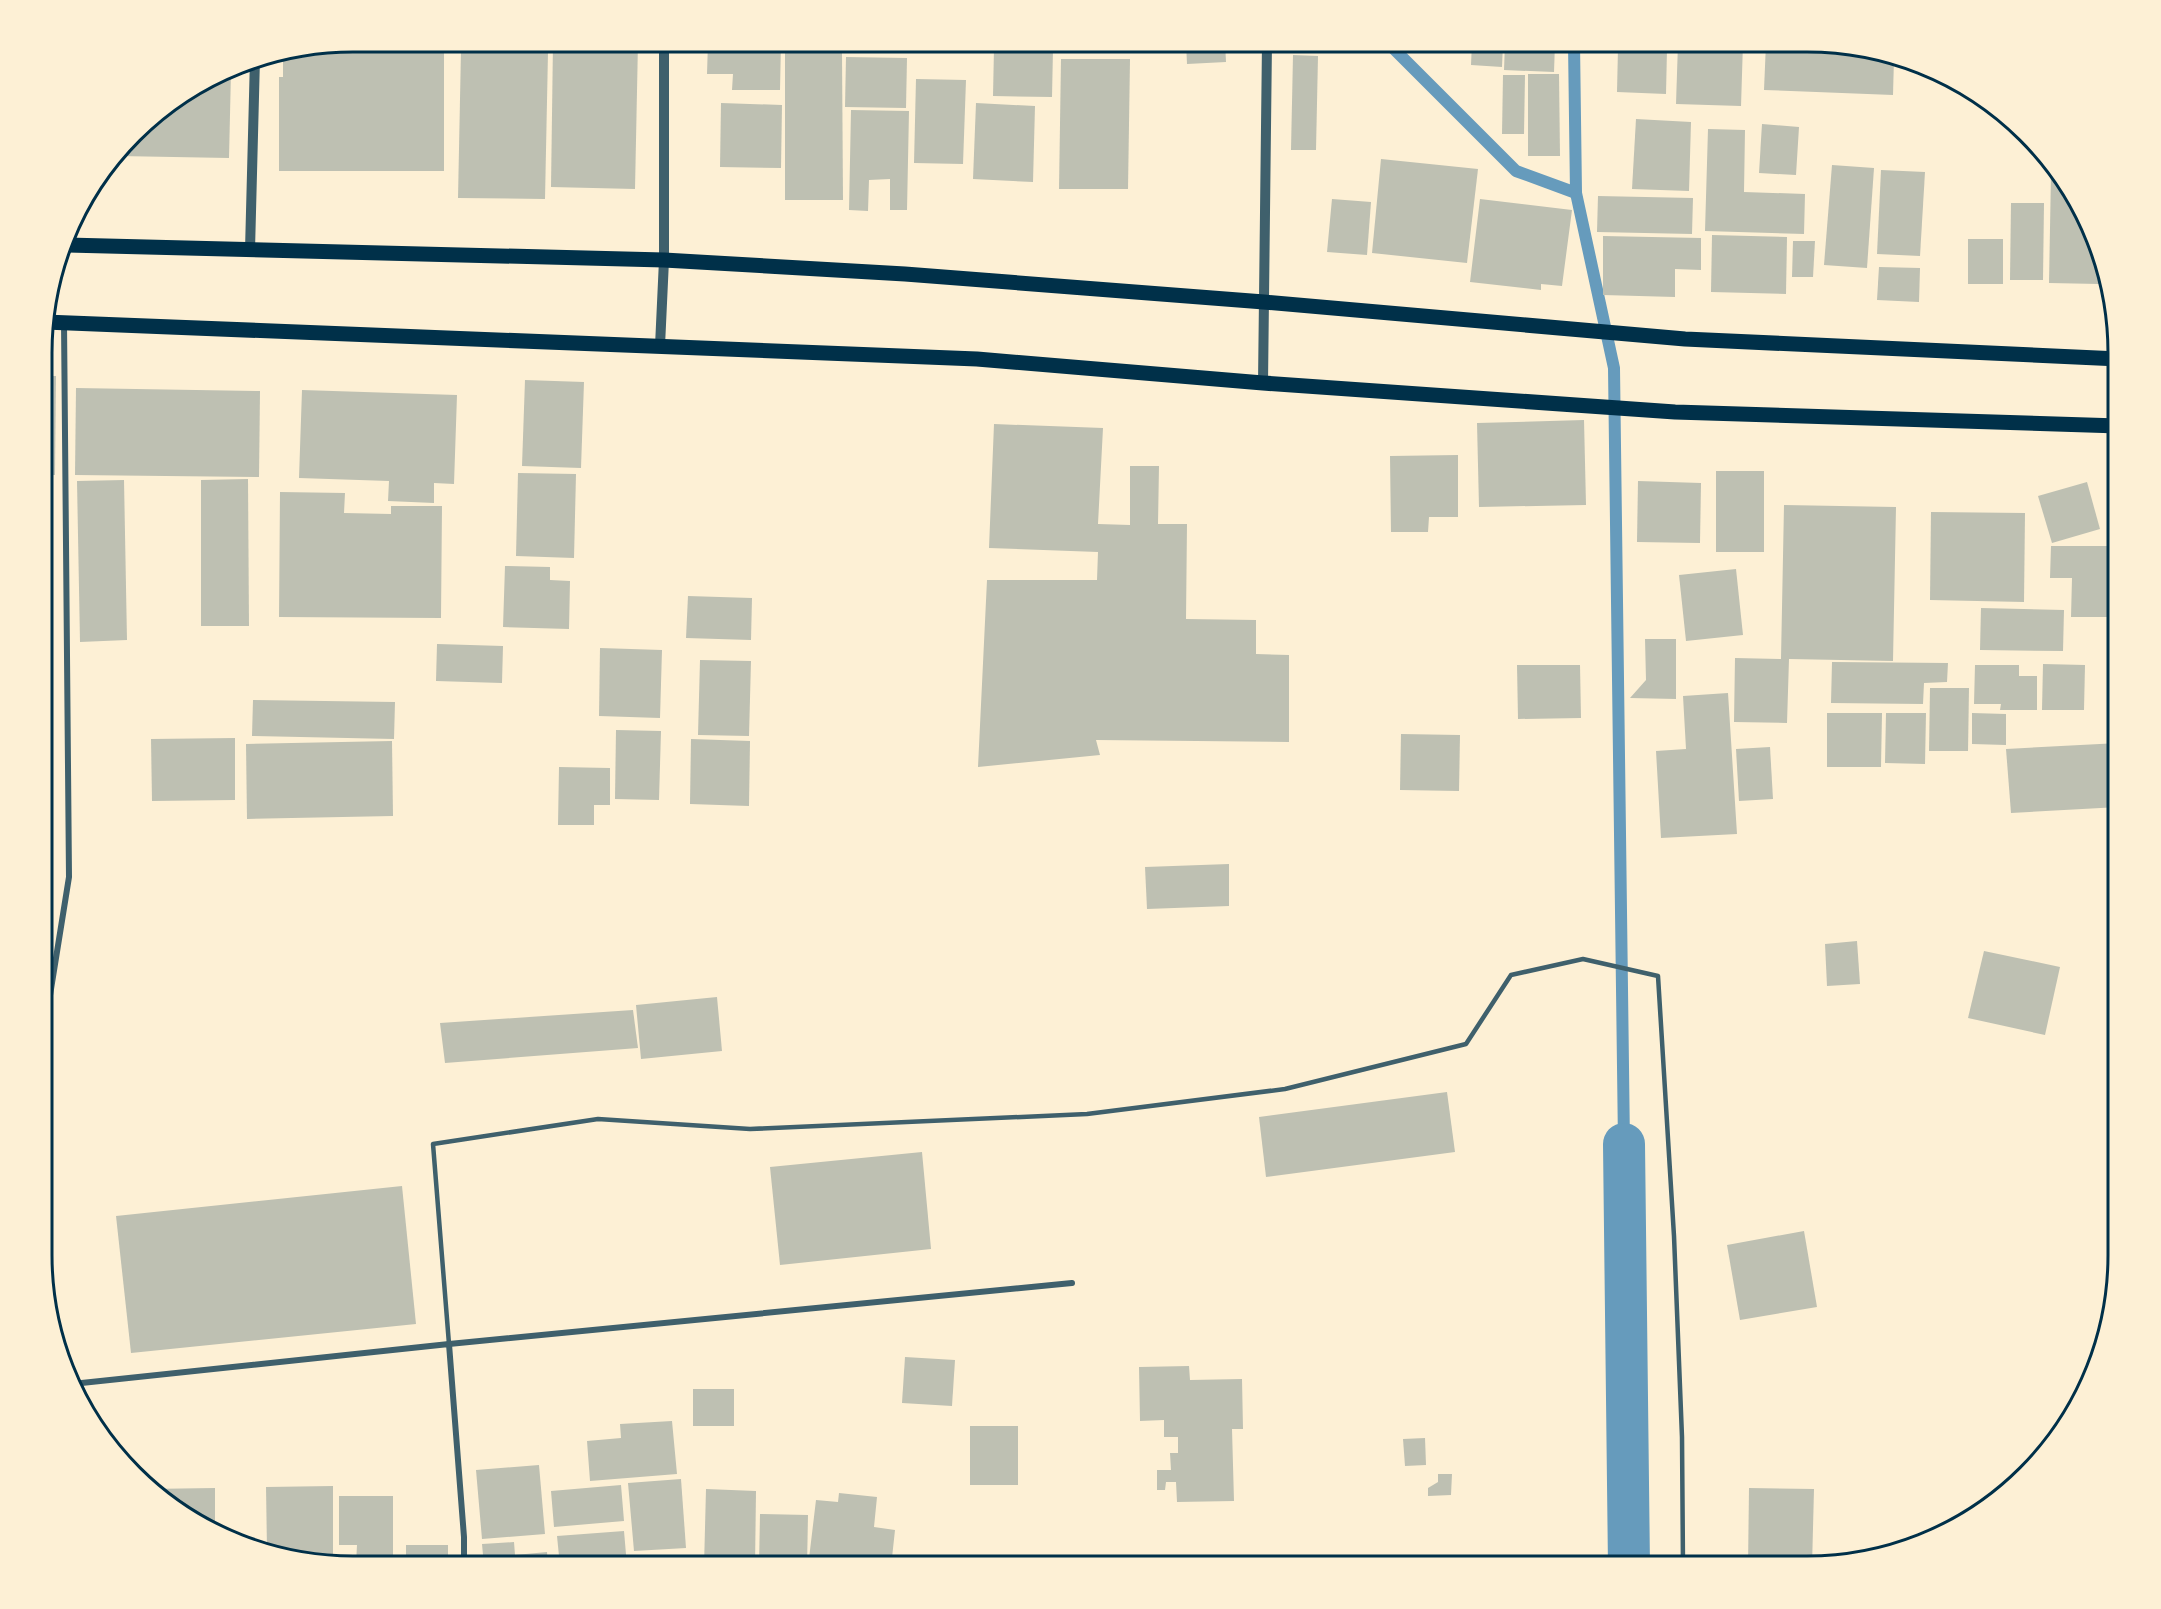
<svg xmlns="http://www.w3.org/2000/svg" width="2161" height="1609" viewBox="0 0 2161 1609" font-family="'IBM Plex Sans',sans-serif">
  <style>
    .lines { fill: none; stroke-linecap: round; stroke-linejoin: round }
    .stream { stroke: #669bbc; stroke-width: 12 }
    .canal { stroke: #669bbc; stroke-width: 42 }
    .building { fill: #bec0b2 }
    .service { stroke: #3f606c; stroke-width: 4.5 }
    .minor { stroke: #3f606c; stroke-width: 6 }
    .tertiary { stroke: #3f606c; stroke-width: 10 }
    .primary { stroke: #003049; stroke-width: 15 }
    .rim { fill: none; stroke: #003049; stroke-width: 3 }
  </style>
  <rect width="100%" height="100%" fill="#fdf0d5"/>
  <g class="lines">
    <!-- stream -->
    <g class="stream">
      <polyline points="1387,42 1516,171 1576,193"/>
      <polyline points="1574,43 1576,193 1614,368 1624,1144"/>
    </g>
    <!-- canal -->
    <polyline class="canal" points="1624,1144 1629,1567"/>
  </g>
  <!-- building -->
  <g class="building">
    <polygon points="553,42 638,42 635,189 551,187"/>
    <polygon points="708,42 781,42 780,90 732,90 733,74 707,74"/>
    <rect x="837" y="42" width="102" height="7"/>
    <polygon points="1186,42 1225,42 1226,62 1187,64"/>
    <polygon points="1295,42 1320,42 1318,52 1295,51"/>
    <polygon points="1472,42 1503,43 1502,67 1471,65"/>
    <polygon points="1505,43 1555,43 1554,72 1504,70"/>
    <polygon points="1678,43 1743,43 1741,106 1676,104"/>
    <polygon points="1766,43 1828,43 1894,58 1893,95 1764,90"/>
    <polygon points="322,47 322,53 444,53 444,171 279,171 279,77 283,77 283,54"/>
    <polygon points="994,48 1053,49 1052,97 993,96"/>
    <polygon points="1618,48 1667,49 1666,94 1617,92"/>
    <polygon points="461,50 548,52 545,199 458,198"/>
    <polygon points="785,53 842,53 843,200 785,200"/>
    <polygon points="1293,55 1318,56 1316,150 1291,150"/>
    <polygon points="846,57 907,58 906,108 845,107"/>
    <polygon points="1061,59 1130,59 1128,189 1059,189"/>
    <polygon points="231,71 229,158 118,156 148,119"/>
    <polygon points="1528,74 1559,74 1560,156 1528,156"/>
    <polygon points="1503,75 1525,75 1524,134 1502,134"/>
    <polygon points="916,79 966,80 963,164 914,163"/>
    <polygon points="721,103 782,105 781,168 720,167"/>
    <polygon points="976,103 1035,106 1033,182 973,179"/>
    <polygon points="851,110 909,111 907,210 890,210 890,179 869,180 868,211 849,210"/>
    <polygon points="1636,119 1691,122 1689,191 1632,189"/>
    <polygon points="1762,124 1799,127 1796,175 1759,173"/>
    <polygon points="1708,129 1745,130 1744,192 1805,194 1804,234 1705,231"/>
    <polygon points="1381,159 1478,169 1467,263 1372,253"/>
    <polygon points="1832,165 1874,168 1867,268 1824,265"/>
    <polygon points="1881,170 1925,172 1920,256 1877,254"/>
    <polygon points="2051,174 2055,174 2087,216 2100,250 2099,284 2049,283"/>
    <polygon points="1598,196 1693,198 1692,234 1597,232"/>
    <polygon points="1332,199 1371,202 1367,255 1327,252"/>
    <polygon points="1480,199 1572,210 1562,286 1541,284 1541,290 1470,282"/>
    <polygon points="2011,203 2044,203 2043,280 2010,280"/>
    <polygon points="1712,235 1787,237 1786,294 1711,292"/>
    <polygon points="1603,236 1701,238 1701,270 1675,269 1675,297 1603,295"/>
    <rect x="1968" y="239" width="35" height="45"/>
    <polygon points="1793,241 1815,241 1813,277 1792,277"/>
    <polygon points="1879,267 1920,268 1919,302 1877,300"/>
    <polygon points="45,376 56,376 55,475 44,475"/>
    <polygon points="525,380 584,382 581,468 522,466"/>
    <polygon points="76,388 260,391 259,477 75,475"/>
    <polygon points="302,390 457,395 454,484 434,483 434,503 388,501 389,481 299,478"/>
    <polygon points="1584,420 1586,505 1479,507 1477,423"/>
    <polygon points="994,424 1103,428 1098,524 1130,525 1130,466 1159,466 1158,524 1187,524 1186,619 1256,620 1256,654 1289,655 1289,742 1096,740 1100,755 978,767 987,580 1097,580 1098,552 989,548"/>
    <polygon points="1458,455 1458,517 1429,517 1428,532 1391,532 1390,456"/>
    <rect x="1716" y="471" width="48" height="81"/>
    <polygon points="518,473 576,474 574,558 516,556"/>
    <polygon points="248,479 249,626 201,626 201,480"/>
    <polygon points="124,480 127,640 80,642 77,481"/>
    <polygon points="1638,481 1701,483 1700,543 1637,542"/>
    <polygon points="2087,482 2100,529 2052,543 2038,496"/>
    <polygon points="280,492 345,493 344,513 391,514 391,506 442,506 441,618 279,617"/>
    <polygon points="1784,505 1896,507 1893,661 1789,659 1787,723 1734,722 1735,658 1781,659"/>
    <polygon points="1931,512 2025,513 2024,602 1930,600"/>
    <polygon points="2051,546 2115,546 2114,617 2071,617 2072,578 2050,578"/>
    <polygon points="505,566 550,567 550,580 570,581 569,629 503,627"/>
    <polygon points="1736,569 1743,635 1686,641 1679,575"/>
    <polygon points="44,593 50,593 48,666 44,666"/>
    <polygon points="688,596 752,598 751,640 686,638"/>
    <polygon points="1981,608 2064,610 2063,651 1980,650"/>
    <polygon points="1645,639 1676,639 1676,699 1630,698 1646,680"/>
    <polygon points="437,644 503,646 502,683 436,681"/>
    <polygon points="600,648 662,650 660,718 599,716"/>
    <polygon points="700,660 751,661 749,736 698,735"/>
    <polygon points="1832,662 1948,663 1947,682 1924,683 1923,704 1831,703"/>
    <polygon points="2043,664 2085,665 2084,710 2042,710"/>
    <polygon points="1517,665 1580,665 1581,718 1518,719"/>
    <polygon points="1975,665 2019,665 2019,676 2037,676 2037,710 2000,710 2001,704 1974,704"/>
    <polygon points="1930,688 1969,688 1968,751 1929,751"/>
    <polygon points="1728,693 1737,834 1661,838 1656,751 1686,749 1683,696"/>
    <polygon points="253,700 395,702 394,739 252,736"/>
    <polygon points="1827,713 1882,713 1881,767 1827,767"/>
    <polygon points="1886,713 1926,713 1925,764 1885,763"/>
    <polygon points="1972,713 2006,714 2006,745 1972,744"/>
    <polygon points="616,730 661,731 659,800 615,799"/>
    <polygon points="1401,734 1460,735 1459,791 1400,790"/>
    <polygon points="235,738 235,800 152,801 151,739"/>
    <polygon points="691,739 750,741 749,806 690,804"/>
    <polygon points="392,741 393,816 247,819 246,744"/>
    <polygon points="2119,743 2119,807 2011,813 2006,749"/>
    <polygon points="1770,747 1773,799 1739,801 1736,749"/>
    <polygon points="559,767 610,768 610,805 594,805 594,825 558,825"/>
    <polygon points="1229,864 1229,906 1147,909 1145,867"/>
    <polygon points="1857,941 1860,984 1827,986 1825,944"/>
    <polygon points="1984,951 2060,967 2045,1035 1968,1018"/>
    <polygon points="717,997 722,1051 641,1059 636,1005"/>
    <polygon points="633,1010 638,1048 445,1063 440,1023"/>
    <polygon points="1447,1092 1455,1152 1266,1177 1259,1117"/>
    <polygon points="922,1152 931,1249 780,1265 770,1167"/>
    <polygon points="402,1186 416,1324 131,1353 116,1216"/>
    <polygon points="1804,1231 1817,1307 1740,1320 1727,1245"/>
    <polygon points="905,1357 955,1360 952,1406 902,1403"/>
    <polygon points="1189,1366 1190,1380 1242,1379 1243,1429 1232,1429 1234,1501 1177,1502 1176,1482 1166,1482 1165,1490 1157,1490 1157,1470 1171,1470 1170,1453 1178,1453 1178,1437 1164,1437 1164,1420 1140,1421 1139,1367"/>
    <rect x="693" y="1389" width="41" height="37"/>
    <polygon points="672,1421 677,1474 590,1481 587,1441 621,1438 620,1424"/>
    <rect x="970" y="1426" width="48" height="59"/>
    <polygon points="1425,1438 1426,1465 1405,1466 1403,1439"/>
    <polygon points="539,1465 545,1534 482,1539 476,1470"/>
    <polygon points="1438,1474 1452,1474 1451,1495 1428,1496 1428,1488 1438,1482"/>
    <polygon points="681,1479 686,1548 634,1551 628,1483"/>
    <polygon points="621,1485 624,1521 554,1527 551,1491"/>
    <polygon points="333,1486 333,1566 267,1551 266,1487"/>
    <polygon points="215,1488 215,1531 147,1489"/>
    <polygon points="1749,1488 1814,1489 1812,1567 1748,1567"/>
    <polygon points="706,1489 756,1491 755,1567 704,1567"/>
    <polygon points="839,1493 877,1497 874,1527 895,1530 891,1567 808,1567 816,1500 838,1502"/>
    <polygon points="339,1496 393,1496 393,1563 356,1564 357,1545 339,1545"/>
    <polygon points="760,1514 808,1515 807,1567 759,1567"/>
    <polygon points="624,1531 627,1566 560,1566 557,1536"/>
    <polygon points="514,1542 515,1555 547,1552 548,1566 484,1566 482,1544"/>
    <rect x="406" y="1545" width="42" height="21"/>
  </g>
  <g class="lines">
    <!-- service -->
    <polyline class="service" points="449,1344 433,1144 598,1119 750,1129 1087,1114 1285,1089 1466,1044 1511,975 1583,959 1658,976 1674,1236 1682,1437 1683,1567"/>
    <!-- minor -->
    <g class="minor">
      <polyline points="43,1039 69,877 64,322"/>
      <polyline points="43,1259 43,1278"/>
      <polyline points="449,1344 1072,1283"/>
      <polyline points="72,1384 449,1344 464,1537 464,1566"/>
    </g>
    <!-- tertiary -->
    <g class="tertiary">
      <polyline points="250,250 255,58"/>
      <polyline points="660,346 664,260 664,42"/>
      <polyline points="1263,383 1267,42"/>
    </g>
    <!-- primary -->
    <g class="primary">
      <polyline points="67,245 664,260 905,274 1264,302 1685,339 2119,359"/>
      <polyline points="45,322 977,359 1263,383 1675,412 2119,426"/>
    </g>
  </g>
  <!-- crop -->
  <path d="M0 0H2161V1609H0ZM353 52H1807A301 301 0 0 1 2108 353V1255A301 301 0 0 1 1807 1556H353A301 301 0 0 1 52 1255V353A301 301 0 0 1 353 52Z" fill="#fdf0d5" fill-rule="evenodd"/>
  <path class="rim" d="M353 52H1807A301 301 0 0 1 2108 353V1255A301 301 0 0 1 1807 1556H353A301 301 0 0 1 52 1255V353A301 301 0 0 1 353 52Z"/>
</svg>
